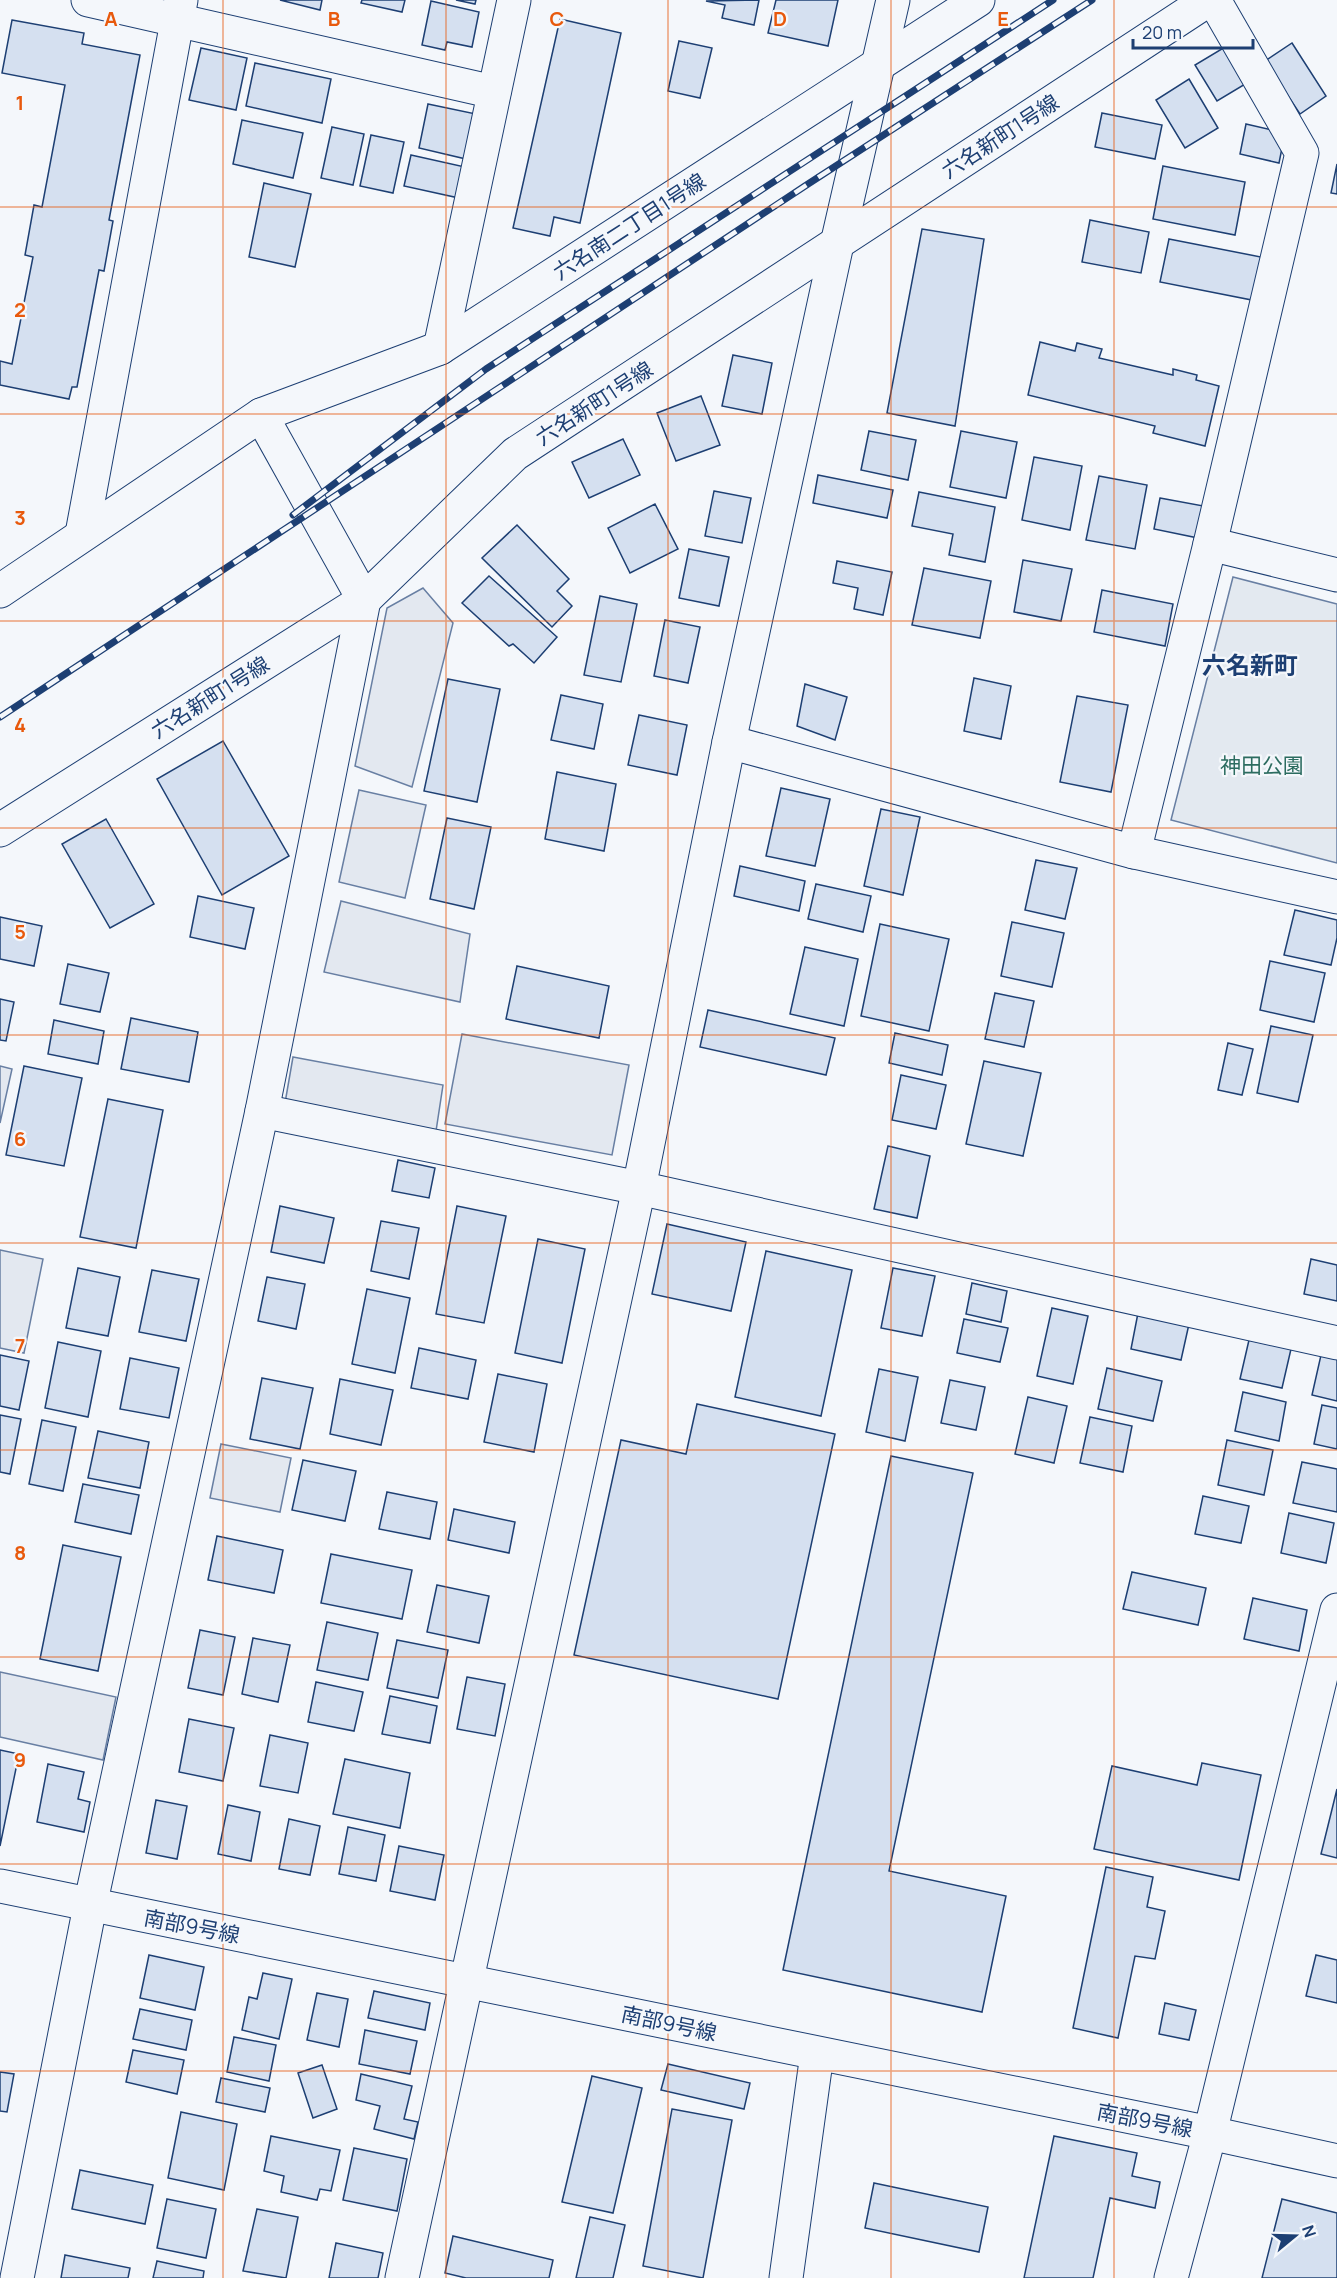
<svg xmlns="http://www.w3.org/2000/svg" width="1337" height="2278" font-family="Manrope,'Noto Sans JP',sans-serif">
	<rect width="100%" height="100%" fill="#f4f7fb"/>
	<path fill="#e3e9f0" stroke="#687fa3" stroke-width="1.5" d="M1233 577 1337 604V863L1171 820Z"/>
	<g fill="#e3e8f0" stroke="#687fa3" stroke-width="1.5">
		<path d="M423 588 453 623 412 787 355 766 387 608Z"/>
		<path d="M359 790 426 805 405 898 339 882Z"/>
		<path d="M341 901 470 934 460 1002 324 972Z"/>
		<path d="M462 1034 629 1065 612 1155 445 1124Z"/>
		<path d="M293 1057 443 1085 436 1131 285 1103Z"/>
		<path d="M0 1066 12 1069 0 1123Z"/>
		<path d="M0 1250 43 1259 24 1353 0 1348Z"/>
		<path d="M221 1444 291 1458 280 1512 210 1498Z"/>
		<path d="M0 1672 116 1697 103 1760 0 1737Z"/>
	</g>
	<g fill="#d5e0f0" stroke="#1d3f73" stroke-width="1.5">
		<path d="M280 0H322L320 10Z"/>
		<path d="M362 0H405L402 12 361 3Z"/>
		<path d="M456 0H476L475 4Z"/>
		<path d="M759 0 754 25 722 18 725 5 706 1Z"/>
		<path d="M776 0H838L828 46 768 33Z"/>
		<path d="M431 1 479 12 472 47 447 42 445 50 422 45Z"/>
		<path d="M560 19 621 33 580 223 554 217 550 236 513 228Z"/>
		<path d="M12 20 84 33 82 44 140 55 109 220 113 221 104 271 99 270 77 387H72L69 399 0 385V361L12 364 33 257 25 255 34 205 42 207 65 85 2 73Z"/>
		<path d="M679 41 712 48 700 98 668 91Z"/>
		<path d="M1292 43 1326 96 1300 114 1265 61Z"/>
		<path d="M1225 47 1247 83 1217 101 1195 65Z"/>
		<path d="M201 48 247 58 236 110 189 100Z"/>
		<path d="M255 63 331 79 322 123 246 106Z"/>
		<path d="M1189 79 1218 128 1185 148 1156 100Z"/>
		<path d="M428 104 476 114 466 159 419 148Z"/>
		<path d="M1102 113 1162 125 1155 159 1095 147Z"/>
		<path d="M242 120 303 133 293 178 233 164Z"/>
		<path d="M1246 124 1285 133 1279 163 1240 154Z"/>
		<path d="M332 127 364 134 353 185 321 178Z"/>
		<path d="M371 135 404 142 393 193 360 186Z"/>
		<path d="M411 155 465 167 459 198 404 186Z"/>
		<path d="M1337 164V194L1331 193Z"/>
		<path d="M1163 166 1245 182 1235 235 1153 219Z"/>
		<path d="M264 183 311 194 295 267 249 257Z"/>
		<path d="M1090 220 1149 232 1141 273 1082 262Z"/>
		<path d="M922 229 984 239 955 426 887 413Z"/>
		<path d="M1169 239 1266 258 1257 301 1160 282Z"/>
		<path d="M1040 342 1075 351 1077 343 1102 349 1099 358 1173 375V369L1197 375 1196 380 1219 386 1205 446 1153 433 1155 426 1028 395Z"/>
		<path d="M733 355 772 363 762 414 722 406Z"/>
		<path d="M701 396 720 445 676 461 657 413Z"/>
		<path d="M869 431 916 440 908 480 861 470Z"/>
		<path d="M961 431 1017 442 1006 498 950 487Z"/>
		<path d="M623 439 640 475 589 498 572 462Z"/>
		<path d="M1034 457 1082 466 1070 530 1022 520Z"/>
		<path d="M818 475 893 490 887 518 813 503Z"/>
		<path d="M1099 476 1147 485 1135 549 1086 540Z"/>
		<path d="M714 491 751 498 742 543 705 536Z"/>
		<path d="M919 492 995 507 985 562 949 555 953 534 912 526Z"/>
		<path d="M1160 498 1209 507 1203 539 1154 529Z"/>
		<path d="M655 504 678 549 630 573 608 528Z"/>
		<path d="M517 525 569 579 557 591 572 606 552 627 482 558Z"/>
		<path d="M689 549 729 557 719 606 679 598Z"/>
		<path d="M1023 560 1072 569 1061 621 1014 612Z"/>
		<path d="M837 561 892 572 883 615 854 609 858 588 833 583Z"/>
		<path d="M924 568 991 581 980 638 912 625Z"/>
		<path d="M489 576 557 637 534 663 513 644 509 646 462 603Z"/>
		<path d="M1102 590 1173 604 1165 646 1094 632Z"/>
		<path d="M600 596 637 604 621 682 584 675Z"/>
		<path d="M665 620 700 627 688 683 654 676Z"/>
		<path d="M974 678 1011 686 1001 739 964 731Z"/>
		<path d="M448 679 500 689 477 802 424 791Z"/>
		<path d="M805 684 847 697 835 740 797 726Z"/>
		<path d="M561 695 603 704 594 749 551 740Z"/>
		<path d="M1077 696 1128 705 1111 792 1060 782Z"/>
		<path d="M639 715 687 725 677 775 628 765Z"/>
		<path d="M223 741 289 856 222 895 157 779Z"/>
		<path d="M557 772 616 784 604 851 545 839Z"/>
		<path d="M781 788 830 799 815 866 766 856Z"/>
		<path d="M881 809 920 817 903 895 864 886Z"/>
		<path d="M447 818 491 827 474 909 430 899Z"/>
		<path d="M106 819 154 904 110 928 62 844Z"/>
		<path d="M1036 860 1077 868 1065 919 1025 910Z"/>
		<path d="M740 866 805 881 799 911 734 896Z"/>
		<path d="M816 884 871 896 863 932 808 919Z"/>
		<path d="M198 896 254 908 245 949 190 937Z"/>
		<path d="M1295 910 1337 920V938L1331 965 1284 955Z"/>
		<path d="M0 917 42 926 34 966 0 959Z"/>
		<path d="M1012 922 1064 933 1052 987 1001 976Z"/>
		<path d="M880 924 949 939 929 1031 861 1016Z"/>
		<path d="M805 947 858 959 844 1026 790 1014Z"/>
		<path d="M1270 961 1325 973 1314 1022 1260 1010Z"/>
		<path d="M68 964 109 973 100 1012 60 1004Z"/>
		<path d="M517 966 609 986 599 1038 506 1019Z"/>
		<path d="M995 993 1034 1001 1024 1047 985 1039Z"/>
		<path d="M0 999 14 1002 6 1041 0 1040Z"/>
		<path d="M708 1010 835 1038 826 1075 700 1047Z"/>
		<path d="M131 1018 198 1032 189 1082 121 1069Z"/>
		<path d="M54 1020 104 1031 98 1064 48 1054Z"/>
		<path d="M1271 1026 1313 1035 1298 1102 1257 1093Z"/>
		<path d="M895 1033 948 1045 942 1075 889 1063Z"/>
		<path d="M1228 1043 1253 1049 1242 1095 1218 1090Z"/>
		<path d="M984 1061 1041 1073 1023 1156 966 1144Z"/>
		<path d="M24 1066 82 1078 64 1166 6 1155Z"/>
		<path d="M901 1075 946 1085 936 1129 892 1120Z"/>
		<path d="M108 1099 163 1110 136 1248 80 1237Z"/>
		<path d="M888 1146 930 1156 917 1218 874 1209Z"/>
		<path d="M398 1160 435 1168 429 1198 392 1191Z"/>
		<path d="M280 1206 334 1218 324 1263 271 1252Z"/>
		<path d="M457 1206 506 1216 484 1323 436 1314Z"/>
		<path d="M381 1221 419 1228 409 1279 371 1271Z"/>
		<path d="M667 1224 746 1242 731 1311 652 1294Z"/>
		<path d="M538 1239 585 1249 562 1363 515 1353Z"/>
		<path d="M766 1251 852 1270 821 1416 735 1397Z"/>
		<path d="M1311 1259 1337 1265V1301L1304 1294Z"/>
		<path d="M78 1268 120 1277 108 1336 66 1328Z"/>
		<path d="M893 1268 935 1276 922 1336 881 1328Z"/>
		<path d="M152 1270 199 1279 186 1341 139 1332Z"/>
		<path d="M267 1277 305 1284 296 1329 258 1321Z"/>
		<path d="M972 1283 1007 1291 1001 1322 966 1314Z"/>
		<path d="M367 1289 410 1298 395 1373 352 1364Z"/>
		<path d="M1052 1308 1088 1316 1073 1384 1037 1376Z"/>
		<path d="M1138 1313 1189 1324 1181 1360 1131 1349Z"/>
		<path d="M964 1319 1008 1328 1000 1362 957 1353Z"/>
		<path d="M1249 1340 1291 1349 1282 1388 1240 1379Z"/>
		<path d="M58 1342 101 1351 88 1417 45 1408Z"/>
		<path d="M419 1348 476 1360 468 1399 411 1388Z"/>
		<path d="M0 1355 29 1361 19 1410 0 1406Z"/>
		<path d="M1321 1355 1337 1358V1401L1312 1395Z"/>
		<path d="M130 1358 179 1368 169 1418 120 1409Z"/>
		<path d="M1107 1368 1162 1381 1153 1421 1098 1409Z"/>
		<path d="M879 1369 918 1377 905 1441 866 1432Z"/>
		<path d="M498 1374 547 1384 534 1452 484 1442Z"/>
		<path d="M262 1378 313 1388 300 1449 250 1439Z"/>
		<path d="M340 1379 393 1390 381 1445 330 1434Z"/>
		<path d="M950 1380 985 1387 976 1430 941 1423Z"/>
		<path d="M1243 1392 1286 1402 1279 1441 1235 1431Z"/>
		<path d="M1028 1397 1067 1406 1054 1463 1015 1454Z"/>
		<path d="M697 1404 835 1434 778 1699 574 1655 621 1440 686 1454Z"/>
		<path d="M1322 1405 1337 1408V1449L1314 1444Z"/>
		<path d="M0 1415 21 1419 10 1474 0 1472Z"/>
		<path d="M1090 1417 1132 1426 1123 1472 1080 1463Z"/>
		<path d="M42 1420 76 1427 63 1491 29 1484Z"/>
		<path d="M98 1431 149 1442 140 1488 88 1478Z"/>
		<path d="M1227 1440 1273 1450 1264 1495 1218 1485Z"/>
		<path d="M891 1456 973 1473 889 1871 1006 1896 982 2012 783 1970Z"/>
		<path d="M303 1460 356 1471 345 1521 292 1510Z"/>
		<path d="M1302 1462 1337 1469V1512L1293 1503Z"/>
		<path d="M83 1484 139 1495 131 1534 75 1522Z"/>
		<path d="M387 1492 437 1502 430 1539 379 1529Z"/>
		<path d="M1203 1496 1249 1506 1241 1543 1195 1534Z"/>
		<path d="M454 1509 515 1522 509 1553 448 1540Z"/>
		<path d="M1289 1513 1334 1523 1326 1563 1281 1553Z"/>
		<path d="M217 1536 283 1550 274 1593 208 1580Z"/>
		<path d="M63 1545 121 1557 98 1671 40 1659Z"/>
		<path d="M331 1554 412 1570 402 1619 321 1603Z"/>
		<path d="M1132 1572 1206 1588 1198 1625 1123 1609Z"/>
		<path d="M437 1585 489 1596 479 1643 427 1632Z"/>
		<path d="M1253 1598 1307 1610 1299 1651 1244 1639Z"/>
		<path d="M327 1622 378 1633 368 1680 317 1670Z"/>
		<path d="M200 1630 235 1637 223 1695 188 1688Z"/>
		<path d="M253 1638 290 1645 278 1702 242 1694Z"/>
		<path d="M397 1640 448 1650 438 1698 387 1688Z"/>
		<path d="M467 1677 505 1684 495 1736 457 1729Z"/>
		<path d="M316 1682 363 1692 354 1731 308 1722Z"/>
		<path d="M390 1696 437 1706 430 1743 382 1734Z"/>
		<path d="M189 1719 234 1728 223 1781 179 1772Z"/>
		<path d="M270 1735 308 1743 298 1793 260 1786Z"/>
		<path d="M0 1750 19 1754 0 1846Z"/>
		<path d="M345 1759 410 1773 400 1828 333 1814Z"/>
		<path d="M1202 1763 1261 1775 1239 1880 1094 1849 1112 1766 1197 1785Z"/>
		<path d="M48 1764 84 1772 78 1799 90 1802 84 1832 37 1822Z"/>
		<path d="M1337 1789V1858L1321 1854Z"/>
		<path d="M156 1800 187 1806 177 1859 146 1853Z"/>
		<path d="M228 1805 260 1812 251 1861 218 1854Z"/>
		<path d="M289 1819 320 1826 310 1875 279 1869Z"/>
		<path d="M348 1827 385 1835 376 1881 339 1874Z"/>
		<path d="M399 1846 444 1855 435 1900 390 1891Z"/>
		<path d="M1106 1867 1153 1877 1147 1907 1165 1911 1155 1959 1135 1956 1118 2038 1073 2028Z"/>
		<path d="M149 1955 204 1967 195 2010 140 1998Z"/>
		<path d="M1316 1955 1337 1960V2003L1306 1996Z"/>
		<path d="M263 1973 292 1979 279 2039 242 2030 249 1997 257 1999Z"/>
		<path d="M374 1991 430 2003 425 2030 368 2018Z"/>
		<path d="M317 1993 348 1999 339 2047 307 2040Z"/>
		<path d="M1165 2003 1196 2010 1189 2040 1159 2034Z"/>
		<path d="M140 2009 192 2020 186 2050 133 2039Z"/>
		<path d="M365 2030 417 2041 410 2074 359 2064Z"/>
		<path d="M234 2037 276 2045 269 2081 227 2072Z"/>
		<path d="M133 2050 184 2060 177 2094 126 2082Z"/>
		<path d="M668 2064 750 2083 744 2109 661 2090Z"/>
		<path d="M322 2065 337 2109 313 2118 298 2073Z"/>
		<path d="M0 2072 14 2074 7 2112 0 2111Z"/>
		<path d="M361 2074 412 2086 404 2119 418 2122 414 2139 374 2129 380 2106 356 2100Z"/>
		<path d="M592 2076 642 2088 613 2213 562 2202Z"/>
		<path d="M221 2078 270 2088 265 2112 216 2102Z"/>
		<path d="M672 2109 732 2120 703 2278 643 2266Z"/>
		<path d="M181 2112 237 2124 224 2190 168 2178Z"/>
		<path d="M271 2136 340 2150 331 2191 320 2189 317 2200 281 2192 284 2176 264 2171Z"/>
		<path d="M1054 2136 1137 2153 1132 2176 1160 2182 1155 2208 1110 2198 1093 2278H1024Z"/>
		<path d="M354 2148 407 2159 397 2211 343 2200Z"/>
		<path d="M80 2170 153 2185 145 2224 72 2209Z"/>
		<path d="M874 2183 988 2207 979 2252 865 2228Z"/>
		<path d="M167 2199 216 2209 206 2258 157 2248Z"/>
		<path d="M1282 2199 1337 2213V2278H1262Z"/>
		<path d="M257 2209 298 2217 286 2278 243 2271Z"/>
		<path d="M590 2217 625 2225 613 2278H576Z"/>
		<path d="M453 2236 553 2260 549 2278H466L445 2273Z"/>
		<path d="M336 2243 383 2253 378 2278H329Z"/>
		<path d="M65 2255 130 2268 128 2278H61Z"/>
		<path d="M157 2261 204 2271 203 2278H153Z"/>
	</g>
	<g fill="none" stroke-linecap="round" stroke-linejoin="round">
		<g stroke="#1d3f73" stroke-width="35">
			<g id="minor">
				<path d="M88 0 494 92"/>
				<path d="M440 348 514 0"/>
				<path d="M261 415 440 348 978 0"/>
				<path d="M82 534 181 0"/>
				<path d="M1210 544 1337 575"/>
				<path d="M0 591 261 415 364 600 262 1111 90 1906 17 2278"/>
				<path d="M729 742 1134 852 1337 897"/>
				<path d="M0 830 364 600 515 454 1208 0"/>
				<path d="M1134 852 1210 544 1302 153 1214 0"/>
				<path d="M262 1111 639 1188 1337 1343"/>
				<path d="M0 1886 1210 2133 1337 2161"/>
				<path d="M402 2278 639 1188 729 742 837 244 893 0"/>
				<path d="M786 2278 817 2054"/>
				<path d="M1171 2278 1210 2133 1337 1610"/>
			</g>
		</g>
		<use href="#minor" stroke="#f4f7fb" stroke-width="33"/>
		<g stroke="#1d3f73" stroke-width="7">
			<g id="rail">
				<path d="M293 515 486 369 1053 0"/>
				<path d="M0 717 808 184 1092 0"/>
			</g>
		</g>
		<use href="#rail" stroke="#f4f7fb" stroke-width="4.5" stroke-dasharray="14" stroke-linecap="butt"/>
	</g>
	<path fill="none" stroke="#e8590c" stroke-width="1.5" stroke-opacity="0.55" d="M223 0V2278M446 0V2278M668 0V2278M891 0V2278M1114 0V2278M0 207H1337M0 414H1337M0 621H1337M0 828H1337M0 1035H1337M0 1243H1337M0 1450H1337M0 1657H1337M0 1864H1337M0 2071H1337"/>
	<g text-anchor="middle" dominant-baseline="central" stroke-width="4.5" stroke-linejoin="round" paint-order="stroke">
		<g font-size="21" fill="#1d3f73" stroke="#f4f7fb">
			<text transform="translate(1000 136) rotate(-33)">六名新町1号線</text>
			<text transform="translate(629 226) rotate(-33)">六名南二丁目1号線</text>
			<text transform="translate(594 403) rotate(-33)">六名新町1号線</text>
			<text transform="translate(210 697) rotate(-32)">六名新町1号線</text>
			<text transform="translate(192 1926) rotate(11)">南部9号線</text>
			<text transform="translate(669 2023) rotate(12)">南部9号線</text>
			<text transform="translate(1145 2120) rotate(11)">南部9号線</text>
		</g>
		<g font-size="21" fill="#2c6c60" stroke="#f4f7fb">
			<text x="1262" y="765">神田公園</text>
		</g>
		<g font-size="24" font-weight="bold" fill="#1d3f73" stroke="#f4f7fb">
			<text x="1250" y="664">六名新町</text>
		</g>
	</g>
	<g font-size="20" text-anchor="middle" font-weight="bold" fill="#e8590c" stroke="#f4f7fb" stroke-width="4.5" stroke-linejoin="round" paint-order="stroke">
		<text x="111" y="26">A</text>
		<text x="334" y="26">B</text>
		<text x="557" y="26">C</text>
		<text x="780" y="26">D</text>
		<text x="1003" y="26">E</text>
		<text x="20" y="110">1</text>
		<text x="20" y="317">2</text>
		<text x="20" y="525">3</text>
		<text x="20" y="732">4</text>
		<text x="20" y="939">5</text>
		<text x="20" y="1146">6</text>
		<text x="20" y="1353">7</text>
		<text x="20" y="1560">8</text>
		<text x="20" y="1767">9</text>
	</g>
	<g transform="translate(1295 2236) rotate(71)" stroke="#f4f7fb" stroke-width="4.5" paint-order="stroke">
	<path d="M0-4.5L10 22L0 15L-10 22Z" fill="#1d3f73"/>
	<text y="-9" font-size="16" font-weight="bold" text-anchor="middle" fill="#1d3f73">N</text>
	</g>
	<path d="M1133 39v9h120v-9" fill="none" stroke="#1d3f73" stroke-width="3"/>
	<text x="1142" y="39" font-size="18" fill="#1d3f73" stroke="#f4f7fb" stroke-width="4.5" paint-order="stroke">20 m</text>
</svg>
